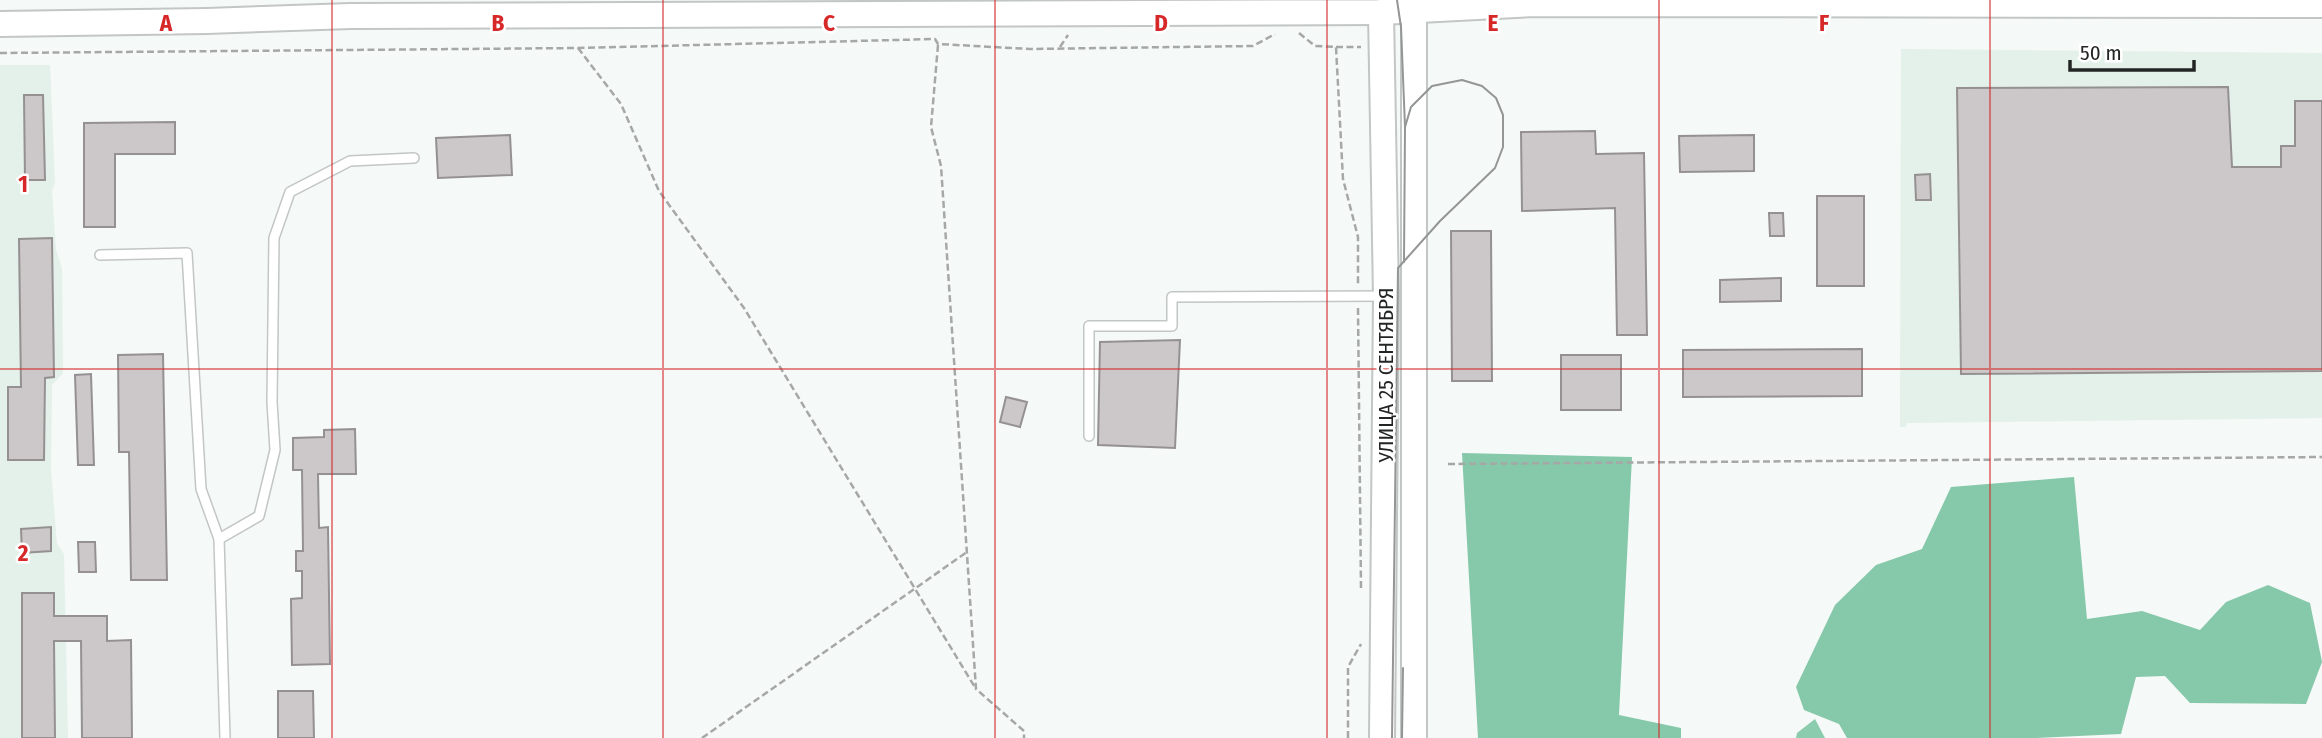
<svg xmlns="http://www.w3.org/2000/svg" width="2322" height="738" font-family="'Fira Sans Condensed',sans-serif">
	<rect width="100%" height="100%" fill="#f5f9f7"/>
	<g fill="#e4f0ea">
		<path d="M1901 49 2322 53V418L1907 423 1906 427H1900Z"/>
		<path d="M0 65H50L55 183 52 191 56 249 62 269 63 373 52 385 51 470 57 544 64 554 68 738H0Z"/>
	</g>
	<g fill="#86c8aa">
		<path d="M1462 453 1632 457 1619 715 1681 728V738H1478Z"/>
		<path d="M2074 477 2087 619 2142 611 2200 630 2226 602 2268 585 2310 603 2322 662 2306 704 2190 703 2165 676 2136 677 2121 734 2036 738H1847L1839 724 1804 710 1796 687 1835 605 1876 565 1922 549 1951 487Z"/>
	</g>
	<path fill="#8accad" d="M1815 719 1825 738H1796L1797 733Z"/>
	<g fill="#ccc8c9" stroke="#959192" stroke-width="2">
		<path d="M2228 87 2232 167H2281V146H2295V101H2322V371L1961 374 1957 88Z"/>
		<path d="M24 95H43L45 180H25Z"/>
		<path d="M175 122V154H115V227H84V123Z"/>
		<path d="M1595 131 1596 154 1644 153 1647 335H1617L1615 208 1522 211 1521 132Z"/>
		<path d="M510 135 512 175 438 178 436 138Z"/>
		<path d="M1754 135V171L1680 172 1679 136Z"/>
		<path d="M1930 174 1931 200H1916L1915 175Z"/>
		<rect x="1817" y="196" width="47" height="90"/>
		<path d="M1769 213H1783L1784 236H1770Z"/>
		<path d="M1451 231H1491L1492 381H1452Z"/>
		<path d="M52 238 54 377 45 378 44 460H8V387H21L19 239Z"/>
		<path d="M1781 278V301L1720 302V280Z"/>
		<path d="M1180 340 1175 448 1098 445 1100 342Z"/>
		<path d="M1862 349V396L1683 397V350Z"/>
		<path d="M163 354 167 580H131L129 452H119L118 355Z"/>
		<rect x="1561" y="355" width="60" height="55"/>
		<path d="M91 374 94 465H78L75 375Z"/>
		<path d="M1006 397 1027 402 1020 427 1000 422Z"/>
		<path d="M355 429 356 474H318L319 528 328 527 330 664 292 665 291 599 302 598V571H296V551H303L302 470H293V438L324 437V430Z"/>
		<path d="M51 527V551L22 553 21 529Z"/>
		<path d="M78 542H95L96 572H79Z"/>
		<path d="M22 593H54V616H107V641L131 640 132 738H82L81 641H54L55 738H22Z"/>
		<path d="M278 691H313L314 738H278Z"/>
	</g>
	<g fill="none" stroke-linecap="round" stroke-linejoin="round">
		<g stroke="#c2c6c4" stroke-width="12">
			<g id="lane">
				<path d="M100 255 187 253 201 489 219 539 225 738"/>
				<path d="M1089 436V326H1172V297L1385 296"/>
				<path d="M219 539 259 516 275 450 272 402 274 238 290 192 350 161 414 158"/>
			</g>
		</g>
		<g stroke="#c2c6c4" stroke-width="28">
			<g id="secondary">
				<path d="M1412 0 1414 10V738"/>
				<path d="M1381 12 1386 296 1382 738"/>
				<path d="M0 24 207 21 351 16 1381 12 1535 4 2322 5"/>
			</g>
		</g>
		<g stroke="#a5a8a6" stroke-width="2.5" stroke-dasharray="7 3.5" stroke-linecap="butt">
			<path d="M1299 33 1315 46 1336 47 1343 179 1358 237V284"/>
			<path d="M938 45 931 127 941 166 976 689 1024 731V738"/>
			<path d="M1060 47 1068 35"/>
			<path d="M1336 47H1361"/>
			<path d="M578 48 621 104 659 191 744 308 976 689"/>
			<path d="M0 53 578 48 935 39 938 44 1030 49 1253 46 1275 34"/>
			<path d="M1358 308 1361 589"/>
			<path d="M1448 464 2322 457"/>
			<path d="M702 738 967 552"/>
			<path d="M1348 738V667L1361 644"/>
		</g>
		<use href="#lane" stroke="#fff" stroke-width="9"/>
		<use href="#secondary" stroke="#fff" stroke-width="24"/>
		<g stroke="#939694" stroke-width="2">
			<path d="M1397 0 1401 27 1405 127 1404 262"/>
			<path d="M1392 738 1398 268 1440 221 1495 168 1503 147V115L1496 98 1482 86 1462 80 1432 86 1411 107 1405 127"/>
			<path d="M1402 738 1403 668"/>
		</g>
	</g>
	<path fill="none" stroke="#d62828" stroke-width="2" stroke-opacity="0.55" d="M332 0V738M663 0V738M995 0V738M1327 0V738M1659 0V738M1990 0V738M0 369H2322"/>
	<g text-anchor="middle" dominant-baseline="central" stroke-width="5" stroke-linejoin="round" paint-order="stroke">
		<g font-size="21" fill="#232524" stroke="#fff">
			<text transform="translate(1386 375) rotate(-90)">УЛИЦА 25 СЕНТЯБРЯ</text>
		</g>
	</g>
	<g font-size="23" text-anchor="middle" font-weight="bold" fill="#d62828" stroke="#fff" stroke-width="5" stroke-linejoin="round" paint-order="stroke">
		<text x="166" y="31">A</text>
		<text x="498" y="31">B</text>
		<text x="829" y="31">C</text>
		<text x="1161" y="31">D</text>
		<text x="1493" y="31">E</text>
		<text x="1824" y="31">F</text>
		<text x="23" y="192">1</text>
		<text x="23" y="561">2</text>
	</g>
	<path d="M2070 60v10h124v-10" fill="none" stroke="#232524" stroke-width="3.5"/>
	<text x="2080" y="60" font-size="21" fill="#232524" stroke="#ffffff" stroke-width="5" paint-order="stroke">50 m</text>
</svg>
